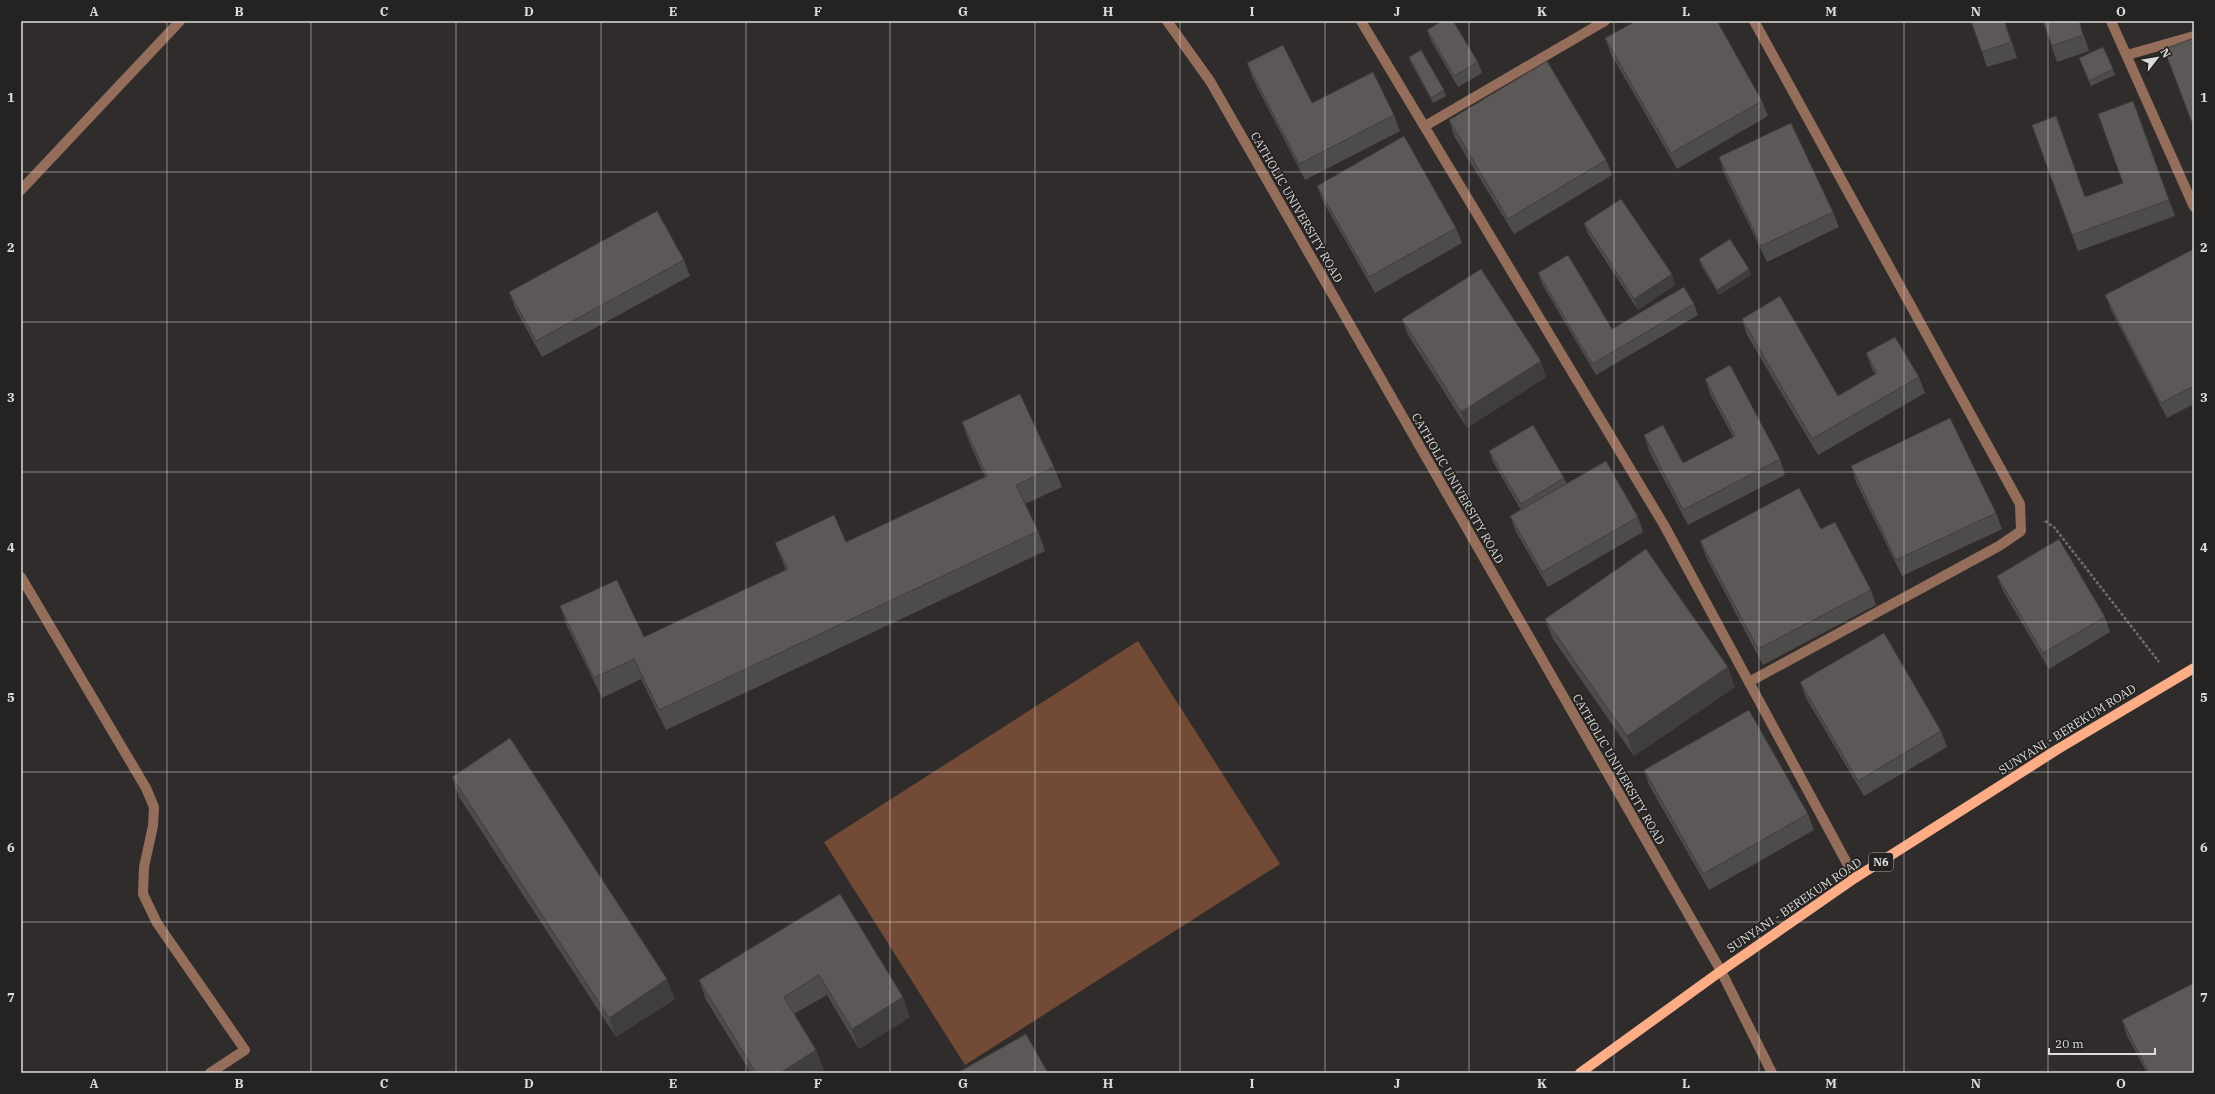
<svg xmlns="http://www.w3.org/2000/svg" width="2215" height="1094" font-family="'IBM Plex Serif',serif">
	<rect width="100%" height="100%" fill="#2f2c2b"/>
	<path fill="#734a35" d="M1138 641 1280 864 965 1065 824 842Z"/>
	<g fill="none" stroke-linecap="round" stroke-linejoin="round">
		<path stroke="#716f6e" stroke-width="2.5" stroke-dasharray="3 2" stroke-linecap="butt" d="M2045 521 2054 527 2159 662"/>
		<g stroke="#946e5b" stroke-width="10">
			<path d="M1167 21 1210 81 1721 971 1772 1073"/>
			<path d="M1361 21 1664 525 1855 878"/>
			<path d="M2111 21 2194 207"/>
			<path d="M2127 55 2194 36"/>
			<path d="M1425 126 1605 21"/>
			<path d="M21 190 180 21"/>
			<path d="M21 577 146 788 154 807 153 826 144 867 143 894 157 923 245 1050 210 1073"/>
			<path d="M1749 682 1999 546 2021 531 2020 504 1754 21"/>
		</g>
		<path stroke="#fcad86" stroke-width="10" d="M1580 1073 1721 971 1855 878 2058 749 2194 668"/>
	</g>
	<g fill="#4e4c4b">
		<path d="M1971 21H2005L2017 58 1987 67Z"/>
		<path d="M2043 21H2079L2089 51 2057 62Z"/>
		<path d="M1427 30 1478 62 1482 73 1458 87 1431 41Z"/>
		<path d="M1605 38 1762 101 1768 116 1677 169 1611 54Z"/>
		<path d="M1409 57 1444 90 1446 96 1433 103 1411 63Z"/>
		<path d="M2079 58 2113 69 2115 75 2091 86Z"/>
		<path d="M1247 63 1312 103 1394 115 1400 131 1305 180 1253 79Z"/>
		<path d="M2133 101 2175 216 2078 251 2032 125 2085 197 2123 183Z"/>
		<path d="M1449 120 1606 160 1612 175 1514 234 1454 136Z"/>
		<path d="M1719 157 1833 212 1839 227 1767 262 1724 173Z"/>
		<path d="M1317 186 1456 228 1462 243 1375 293 1323 201Z"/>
		<path d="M1584 223 1675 285 1638 310 1588 234Z"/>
		<path d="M2194 254V404L2167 418 2111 310 2105 295Z"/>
		<path d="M1699 259 1751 275 1719 295 1701 265Z"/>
		<path d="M684 260 690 276 542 357 515 308 509 292Z"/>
		<path d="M1538 273 1612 329 1694 304 1698 315 1596 375 1542 284Z"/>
		<path d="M1402 319 1546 377 1467 428 1408 335Z"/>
		<path d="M1742 319 1838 396 1875 374 1872 369 1866 353 1919 377 1925 393 1818 455 1747 335Z"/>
		<path d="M1705 379 1780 459 1785 475 1688 525 1649 451 1644 435 1683 463 1733 437 1710 394Z"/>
		<path d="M962 422 1054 467 1062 487 1025 504 1038 531 1045 551 666 730 641 679 602 698 567 626 560 606 644 637 786 570 783 563 775 543 846 542 985 477 969 442Z"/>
		<path d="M1489 451 1564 478 1567 484 1638 517 1643 532 1548 587 1516 532 1510 516 1521 510 1493 462Z"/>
		<path d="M1851 466 1996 513 2002 529 1902 576 1856 482Z"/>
		<path d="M1821 529 1871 590 1876 605 1763 665 1706 557 1700 541Z"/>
		<path d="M1997 576 2105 617 2110 632 2049 669 2003 591Z"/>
		<path d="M1545 619 1735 687 1634 756 1553 639Z"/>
		<path d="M1800 682 1941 731 1947 747 1864 796 1806 698Z"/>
		<path d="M1644 770 1808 814 1814 830 1709 890 1649 785Z"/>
		<path d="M452 777 675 999 616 1037 459 797Z"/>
		<path d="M840 894 910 1017 859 1049 827 995 794 1014 816 1050 824 1070 819 1073H751L706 1000 699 980Z"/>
		<path d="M2122 1020 2194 1073H2147L2127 1036Z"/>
	</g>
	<g fill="#403e3d">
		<path d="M1749 269 1751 275 1719 295 1717 290Z"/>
		<path d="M1672 274 1675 285 1638 310 1634 299Z"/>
		<path d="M1541 361 1546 377 1467 428 1461 412Z"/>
		<path d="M1728 667 1735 687 1634 756 1627 736Z"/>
		<path d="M667 979 675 999 616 1037 609 1018Z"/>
		<path d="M903 997 910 1017 859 1049 852 1029Z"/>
		<path d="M816 1050 824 1070 819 1073H780Z"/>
	</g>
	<g fill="#5b5857" stroke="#403e3d">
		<path d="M1442 21H1453L1478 62 1454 76 1427 30Z"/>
		<path d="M1636 21H1717L1762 101 1671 153 1605 38Z"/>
		<path d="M1971 21H2004L2011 42 1982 52Z"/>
		<path d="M2043 21H2079L2083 35 2052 46Z"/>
		<path d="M2194 38V128L2164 49Z"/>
		<path d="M1283 45 1312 103 1373 72 1394 115 1299 164 1247 63Z"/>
		<path d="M2103 47 2113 69 2089 81 2079 58Z"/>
		<path d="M1421 50 1444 90 1431 98 1409 57Z"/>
		<path d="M1547 61 1606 160 1508 219 1449 120Z"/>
		<path d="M2133 101 2169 200 2072 235 2032 125 2056 116 2085 197 2123 183 2098 114Z"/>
		<path d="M1791 123 1833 212 1761 246 1719 157Z"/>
		<path d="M1404 136 1456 228 1369 277 1317 186Z"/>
		<path d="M1621 199 1672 274 1634 299 1584 223Z"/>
		<path d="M657 211 684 260 536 341 509 292Z"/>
		<path d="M1730 239 1749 269 1717 290 1699 259Z"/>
		<path d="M2192 250 2194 254V386L2161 403 2105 295Z"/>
		<path d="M1568 255 1612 329 1684 287 1694 304 1592 364 1538 273Z"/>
		<path d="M1481 269 1541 361 1461 412 1402 319Z"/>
		<path d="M1780 296 1838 396 1877 373 1866 353 1895 337 1919 377 1812 439 1742 319Z"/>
		<path d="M1730 365 1780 459 1683 510 1644 435 1663 425 1683 463 1735 436 1705 379Z"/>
		<path d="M1020 394 1054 467 1016 485 1038 531 659 710 634 659 594 678 560 606 617 580 644 637 788 569 775 543 834 515 846 542 987 476 962 422Z"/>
		<path d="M1950 418 1996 513 1896 560 1851 466Z"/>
		<path d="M1533 425 1564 478 1521 504 1489 451Z"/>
		<path d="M1606 461 1638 517 1542 572 1510 516Z"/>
		<path d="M1799 488 1821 529 1835 522 1871 590 1758 649 1700 541Z"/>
		<path d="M2059 539 2105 617 2043 653 1997 576Z"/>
		<path d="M1646 549 1728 667 1627 736 1545 619Z"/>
		<path d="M1884 633 1941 731 1858 781 1800 682Z"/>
		<path d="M1749 710 1808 814 1703 874 1644 770Z"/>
		<path d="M510 738 667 979 609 1018 452 777Z"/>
		<path d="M840 894 903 997 852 1029 819 975 784 997 816 1050 780 1073H756L699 980Z"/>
		<path d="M2194 983V1073H2149L2122 1020Z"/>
		<path d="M1026 1034 1048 1073H957Z"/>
	</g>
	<path fill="none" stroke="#dedcdb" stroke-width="1" stroke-opacity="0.55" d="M167 21V1073M311 21V1073M456 21V1073M601 21V1073M746 21V1073M890 21V1073M1035 21V1073M1180 21V1073M1325 21V1073M1469 21V1073M1614 21V1073M1759 21V1073M1904 21V1073M2048 21V1073M21 172H2194M21 322H2194M21 472H2194M21 622H2194M21 772H2194M21 922H2194"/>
	<g text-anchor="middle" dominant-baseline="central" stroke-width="3.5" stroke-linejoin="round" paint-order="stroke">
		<rect fill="#252322" stroke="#a6a4a4" stroke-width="1" x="1869" y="853" width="24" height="18" rx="3"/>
		<g font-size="11" font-weight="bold" fill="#dedcdb">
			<text x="1881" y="862">N6</text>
		</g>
		<g font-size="12" fill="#dedcdb" stroke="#252322">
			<text transform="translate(1297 207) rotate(60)">CATHOLIC UNIVERSITY ROAD</text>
			<text transform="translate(1458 488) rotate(60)">CATHOLIC UNIVERSITY ROAD</text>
			<text transform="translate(2067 729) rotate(-32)">SUNYANI - BEREKUM ROAD</text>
			<text transform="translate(1619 769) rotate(60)">CATHOLIC UNIVERSITY ROAD</text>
			<text transform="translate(1794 905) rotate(-34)">SUNYANI - BEREKUM ROAD</text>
		</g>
	</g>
	<rect width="2215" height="1094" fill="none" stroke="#252322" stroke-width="44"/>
	<g transform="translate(2157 58) rotate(59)" stroke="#252322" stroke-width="3" paint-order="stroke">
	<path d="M0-3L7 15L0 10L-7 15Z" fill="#dedcdb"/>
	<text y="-6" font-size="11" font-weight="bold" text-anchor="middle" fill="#dedcdb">N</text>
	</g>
	<path d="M2049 1048v6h106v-6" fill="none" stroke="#dedcdb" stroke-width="2"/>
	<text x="2055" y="1048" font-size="12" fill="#dedcdb" stroke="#252322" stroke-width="3" paint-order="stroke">20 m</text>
	<rect x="22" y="22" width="2171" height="1050" fill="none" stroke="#dedcdb" stroke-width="1.5"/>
	<g font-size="13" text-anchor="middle" font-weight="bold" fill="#dedcdb">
		<text x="94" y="16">A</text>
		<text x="239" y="16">B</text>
		<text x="384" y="16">C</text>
		<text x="529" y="16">D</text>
		<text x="673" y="16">E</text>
		<text x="818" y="16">F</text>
		<text x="963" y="16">G</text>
		<text x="1108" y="16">H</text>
		<text x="1252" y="16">I</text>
		<text x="1397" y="16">J</text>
		<text x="1542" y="16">K</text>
		<text x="1686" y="16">L</text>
		<text x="1831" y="16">M</text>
		<text x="1976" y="16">N</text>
		<text x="2121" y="16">O</text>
		<text x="11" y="102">1</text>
		<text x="2204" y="102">1</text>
		<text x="11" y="252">2</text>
		<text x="2204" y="252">2</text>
		<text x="11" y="402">3</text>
		<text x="2204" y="402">3</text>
		<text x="11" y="552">4</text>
		<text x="2204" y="552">4</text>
		<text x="11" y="702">5</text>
		<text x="2204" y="702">5</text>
		<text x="11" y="852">6</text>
		<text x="2204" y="852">6</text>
		<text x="11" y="1002">7</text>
		<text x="2204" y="1002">7</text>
		<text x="94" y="1088">A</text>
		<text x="239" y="1088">B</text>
		<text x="384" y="1088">C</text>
		<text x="529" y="1088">D</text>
		<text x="673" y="1088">E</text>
		<text x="818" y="1088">F</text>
		<text x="963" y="1088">G</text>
		<text x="1108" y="1088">H</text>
		<text x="1252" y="1088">I</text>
		<text x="1397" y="1088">J</text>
		<text x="1542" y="1088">K</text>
		<text x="1686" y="1088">L</text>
		<text x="1831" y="1088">M</text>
		<text x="1976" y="1088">N</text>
		<text x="2121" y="1088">O</text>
	</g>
</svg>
